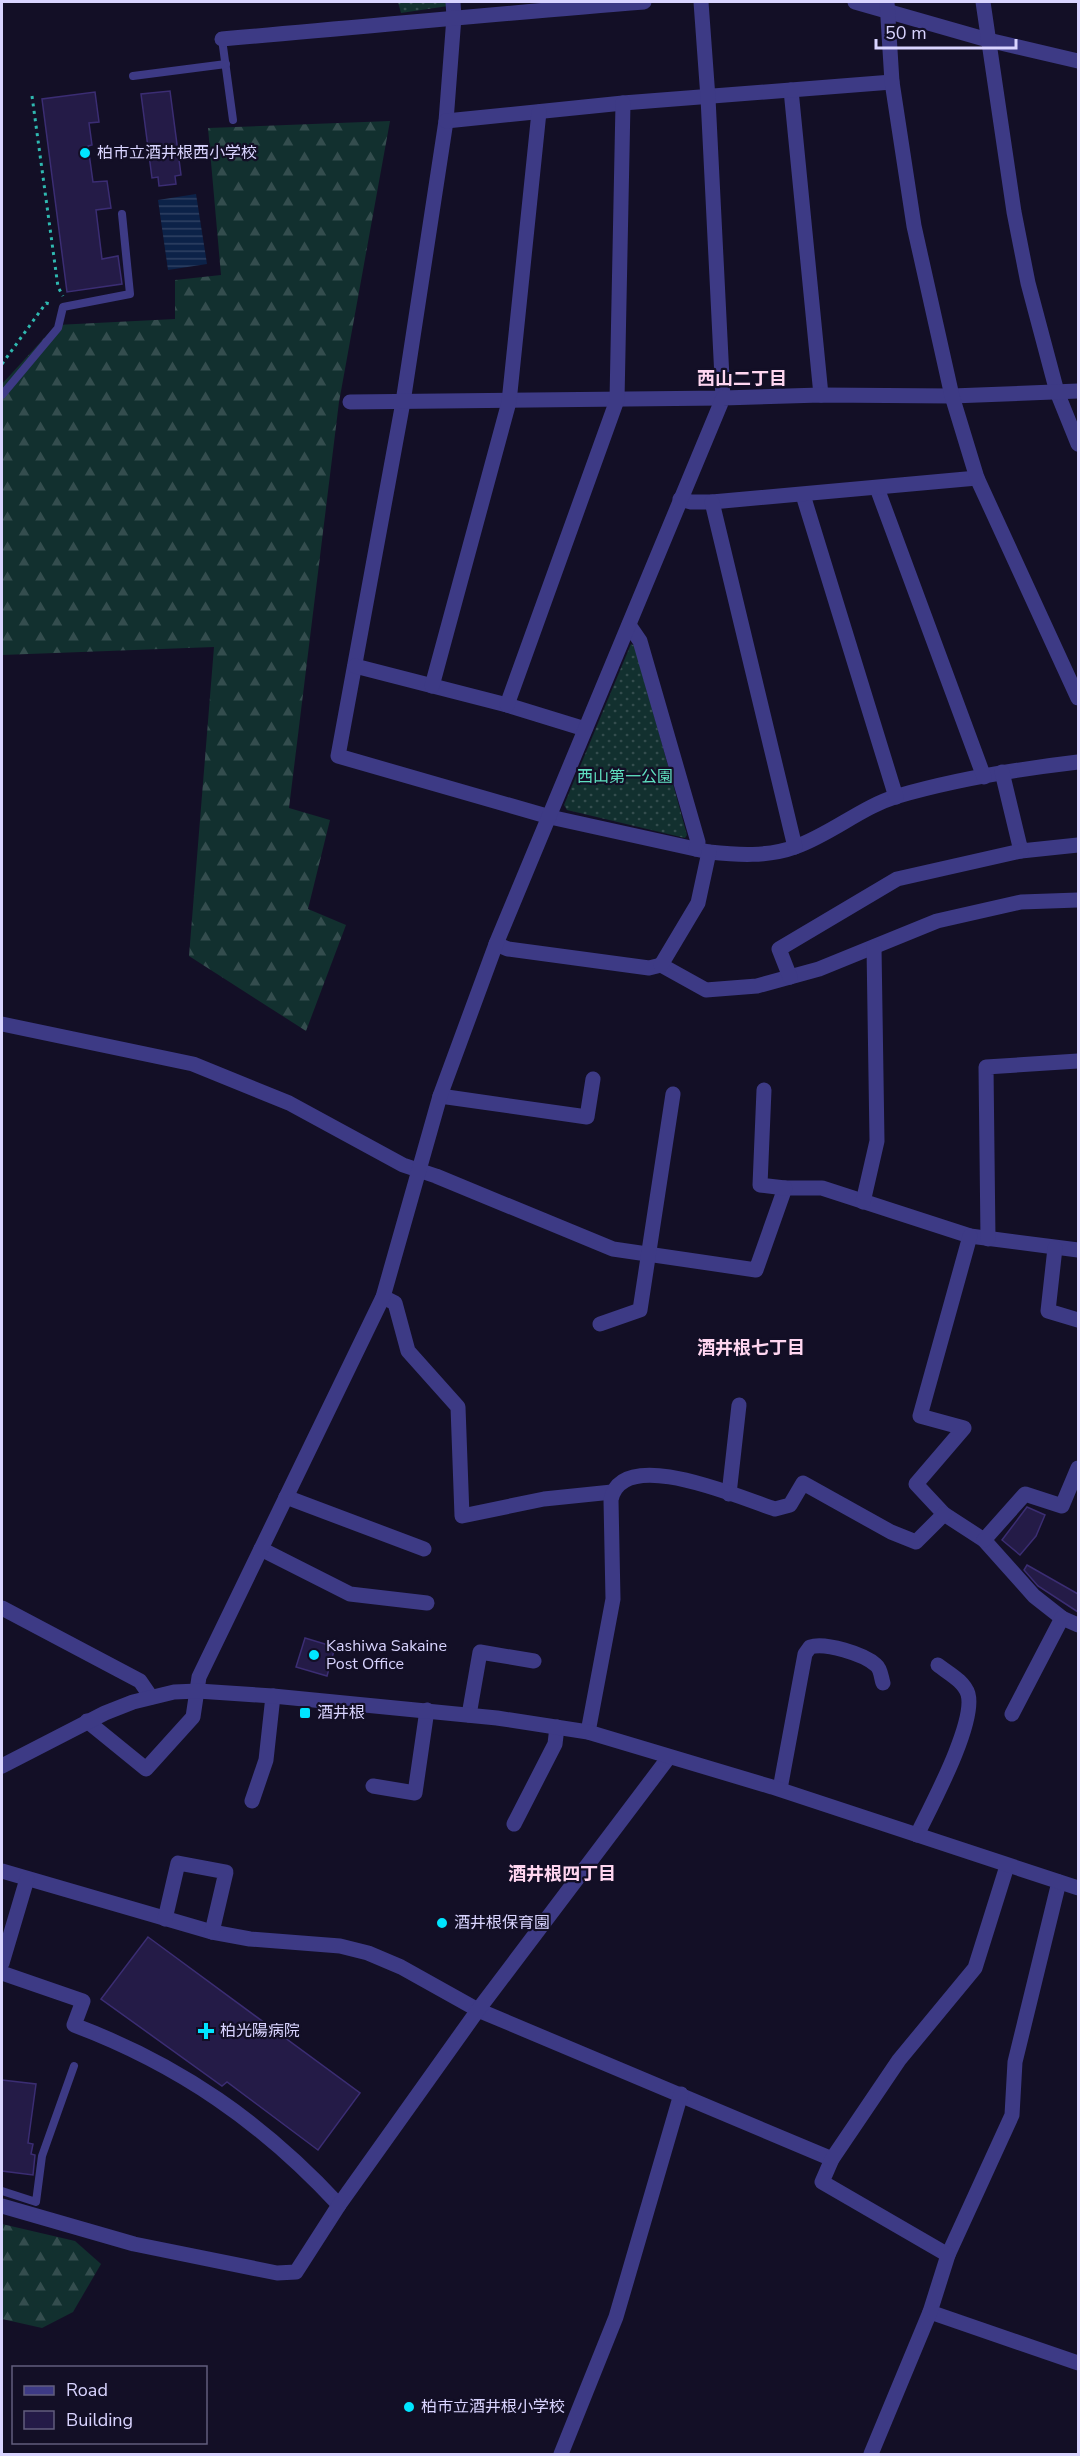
<svg xmlns="http://www.w3.org/2000/svg" width="1080" height="2456" font-family="'Nunito Sans','Noto Sans JP',sans-serif">
	<defs>
		<pattern id="grass-dots" width="8" height="8" patternUnits="userSpaceOnUse" patternTransform="scale(1.5)"><rect width="8" height="8" fill="#12302f"/><path d="M2 2h.1M6 6h.1" fill="none" stroke="#344d4e" stroke-width="1.8" stroke-linecap="round"/></pattern>
		<pattern id="forest-firs" width="22" height="20" patternUnits="userSpaceOnUse" patternTransform="scale(1.5)"><rect width="22" height="20" fill="#12302f"/><path d="M5 1l3.5 6h-7zM16 11l3.5 6h-7z" fill="#344d4e"/></pattern>
		<pattern id="water-rules" width="6" height="5" patternUnits="userSpaceOnUse" patternTransform="scale(1.5)"><rect width="6" height="5" fill="#0c2248"/><path d="M0 2.5h6" fill="none" stroke="#2f4163"/></pattern>
	</defs>
	<rect width="100%" height="100%" fill="#130f26"/>
	<g fill="url(#grass-dots)">
		<path d="M398 2H448V6L401 13Z"/>
		<path d="M631 644 635 646 687 835 685 838 567 810 564 805Z"/>
	</g>
	<g fill="url(#forest-firs)">
		<path d="M390 121 339 402 289 808 330 820 308 909 346 925 306 1031 189 956 214 647 2 655V384L56 325 175 319V280L221 275 208 128Z"/>
		<path d="M2 2224 75 2241 101 2264 73 2312 42 2328 2 2319Z"/>
	</g>
	<path fill="url(#water-rules)" d="M196 194 207 264 168 270 158 200Z"/>
	<g fill="#241b47" stroke="#3b2d73" stroke-width="1.5">
		<path d="M170 91 181 175 175 176 176 184 159 186 158 177 152 178 141 94Z"/>
		<path d="M95 92 99 122 89 123 92 145 88 146 93 182 107 181 111 208 96 210 102 259 118 256 122 284 67 292 42 99Z"/>
		<path d="M1027 1507 1045 1515 1036 1536 1020 1555 1002 1540Z"/>
		<path d="M1027 1565 1078 1594V1612L1038 1586 1024 1570Z"/>
		<path d="M305 1638 335 1647 327 1676 296 1667Z"/>
		<path d="M148 1937 360 2093 318 2150 227 2082 222 2086 101 1999Z"/>
		<path d="M2 2080 36 2084 28 2143 33 2144 31 2154 35 2155 33 2175 2 2171Z"/>
	</g>
	<g fill="none" stroke-linecap="round" stroke-linejoin="round">
		<g stroke="#2fb8b0" stroke-width="3" stroke-dasharray="3 4.5" stroke-linecap="butt">
			<path d="M32 96 58 287 63 296"/>
			<path d="M2 364 46 303 50 304"/>
		</g>
		<g stroke="#3d3a85" stroke-width="8">
			<path d="M222 39 233 120"/>
			<path d="M133 76 226 64"/>
			<path d="M2 395 58 328 63 307 130 294 122 214"/>
			<path d="M2 2191 36 2202 42 2156 74 2066"/>
		</g>
		<g stroke="#3d3a85" stroke-width="15">
			<path d="M453 2 454 17 446 121 403 402 338 756 550 817 709 852C737 855 768 857 795 847 830 835 863 806 898 796 957 779 1018 769 1078 762"/>
			<path d="M855 2 988 40 1078 61"/>
			<path d="M983 2 1014 212 1028 283 1057 392 1078 444"/>
			<path d="M222 39C363 27 503 13 644 2"/>
			<path d="M791 90 821 395"/>
			<path d="M446 121 623 103 892 82"/>
			<path d="M350 402 723 398 708 98 701 2"/>
			<path d="M877 488 984 777"/>
			<path d="M803 495 896 797"/>
			<path d="M680 499 691 502H712L977 478"/>
			<path d="M712 502 795 847"/>
			<path d="M629 625 640 641 698 842 696 849"/>
			<path d="M355 666 507 705 585 729"/>
			<path d="M432 686 509 402 539 112"/>
			<path d="M507 705 617 400 623 103"/>
			<path d="M1002 772 1021 851 1078 845"/>
			<path d="M496 944 508 949 649 968 661 965 706 990 757 986 819 969 937 921 1021 902 1078 900"/>
			<path d="M661 965 698 903 709 852"/>
			<path d="M790 977 779 949 897 879 1021 851"/>
			<path d="M2 1024 193 1064 289 1103 403 1165 436 1176 613 1249 756 1270 785 1188H822L970 1236 1078 1250"/>
			<path d="M764 1090 760 1185 785 1188"/>
			<path d="M440 1096 587 1117 593 1079"/>
			<path d="M863 1202 877 1141 874 947"/>
			<path d="M970 1236 920 1416 964 1428 916 1484 944 1514 984 1540 1034 1596 1062 1618 1078 1625"/>
			<path d="M988 1239 986 1067 1078 1061"/>
			<path d="M1055 1248 1048 1311 1078 1320"/>
			<path d="M383 1297 395 1303 408 1351 458 1407 462 1516 544 1499 612 1492"/>
			<path d="M600 1324 640 1310 673 1094"/>
			<path d="M729 1494 739 1405"/>
			<path d="M286 1497 424 1549"/>
			<path d="M984 1540 1025 1494 1062 1506 1078 1468"/>
			<path d="M261 1549 350 1594 427 1603"/>
			<path d="M2 1608 140 1681 151 1697"/>
			<path d="M1012 1714 1062 1618"/>
			<path d="M469 1715 480 1652 534 1661"/>
			<path d="M87 1721 146 1769 193 1717 199 1677 383 1297 440 1096 496 944 723 398 821 395 952 396 1078 391"/>
			<path d="M588 1732 613 1599 611 1500C621 1444 743 1499 775 1509L790 1505 803 1483 891 1532 916 1542 944 1514"/>
			<path d="M373 1786 415 1793 427 1710"/>
			<path d="M780 1789 805 1654 810 1647C825 1642 864 1654 876 1665 881 1669 881 1677 883 1683"/>
			<path d="M252 1801 266 1760 273 1696"/>
			<path d="M514 1824 555 1744 557 1727"/>
			<path d="M917 1835C931 1806 976 1723 968 1694 964 1681 948 1673 938 1665"/>
			<path d="M2 1871 212 1932 250 1939 340 1946 368 1953 401 1967 478 2010 832 2159"/>
			<path d="M165 1919 178 1863 226 1872 212 1932"/>
			<path d="M2 1963 27 1879"/>
			<path d="M2 1973 83 2001 74 2025C180 2065 263 2123 339 2205"/>
			<path d="M2 2206 134 2244 277 2273 296 2272 339 2205 478 2010 669 1757"/>
			<path d="M948 2255 1012 2115 1015 2062 1059 1882"/>
			<path d="M930 2312 1078 2363"/>
			<path d="M561 2454 616 2317 681 2094"/>
			<path d="M871 2454 930 2312 948 2255 822 2182 832 2159 899 2060 975 1968 1007 1866"/>
		</g>
		<g stroke="#3d3a85" stroke-width="15">
			<path d="M887 2 892 82 914 226 952 396 977 478 1078 698"/>
			<path d="M2 1766 105 1713 133 1702 174 1692 198 1691 273 1696 497 1718 588 1732 772 1787 1078 1888"/>
		</g>
	</g>
	<g fill="#00e5ff" stroke="#130f26" stroke-width="2">
		<circle cx="85" cy="153" r="6"/>
		<circle cx="314" cy="1655" r="6"/>
		<rect x="299" y="1707" width="12" height="12" rx="3"/>
		<circle cx="442" cy="1923" r="6"/>
		<path d="M203 2022h6v6h6v6h-6v6h-6v-6h-6v-6h6z"/>
		<circle cx="409" cy="2407" r="6"/>
	</g>
	<g text-anchor="middle" dominant-baseline="central" stroke-width="4.5" stroke-linejoin="round" paint-order="stroke">
		<g font-size="16" fill="#d9d4ff" stroke="#130f26" text-anchor="start">
			<text x="97" y="153">柏市立酒井根西小学校</text>
			<text x="326" y="1646">Kashiwa Sakaine<tspan x="326" dy="18">Post Office</tspan></text>
			<text x="317" y="1713">酒井根</text>
			<text x="454" y="1923">酒井根保育園</text>
			<text x="220" y="2031">柏光陽病院</text>
			<text x="421" y="2407">柏市立酒井根小学校</text>
		</g>
		<g font-size="16" fill="#5fe0c0" stroke="#130f26">
			<text x="625" y="777">西山第一公園</text>
		</g>
		<g font-size="18" font-weight="bold" fill="#ffd6f0" stroke="#130f26">
			<text x="742" y="379">西山二丁目</text>
			<text x="751" y="1348">酒井根七丁目</text>
			<text x="562" y="1874">酒井根四丁目</text>
		</g>
	</g>
	<rect width="1080" height="2456" fill="none" stroke="#d9d4ff" stroke-width="6"/>
	<rect x="12" y="2366" width="195" height="78" fill="#130f26" stroke="#625e7d" stroke-width="1.5"/>
	<rect x="24" y="2386" width="30" height="9" fill="#3d3a85" stroke="#625e7d" stroke-width="1.5"/>
	<text x="66" y="2396" font-size="18" fill="#d9d4ff">Road</text>
	<rect x="24" y="2411" width="30" height="18" fill="#241b47" stroke="#625e7d" stroke-width="1.5"/>
	<text x="66" y="2426" font-size="18" fill="#d9d4ff">Building</text>
	<path d="M876 39v9h140v-9" fill="none" stroke="#d9d4ff" stroke-width="3"/>
	<text x="885" y="39" font-size="18" fill="#d9d4ff" stroke="#130f26" stroke-width="4.5" paint-order="stroke">50 m</text>
</svg>
